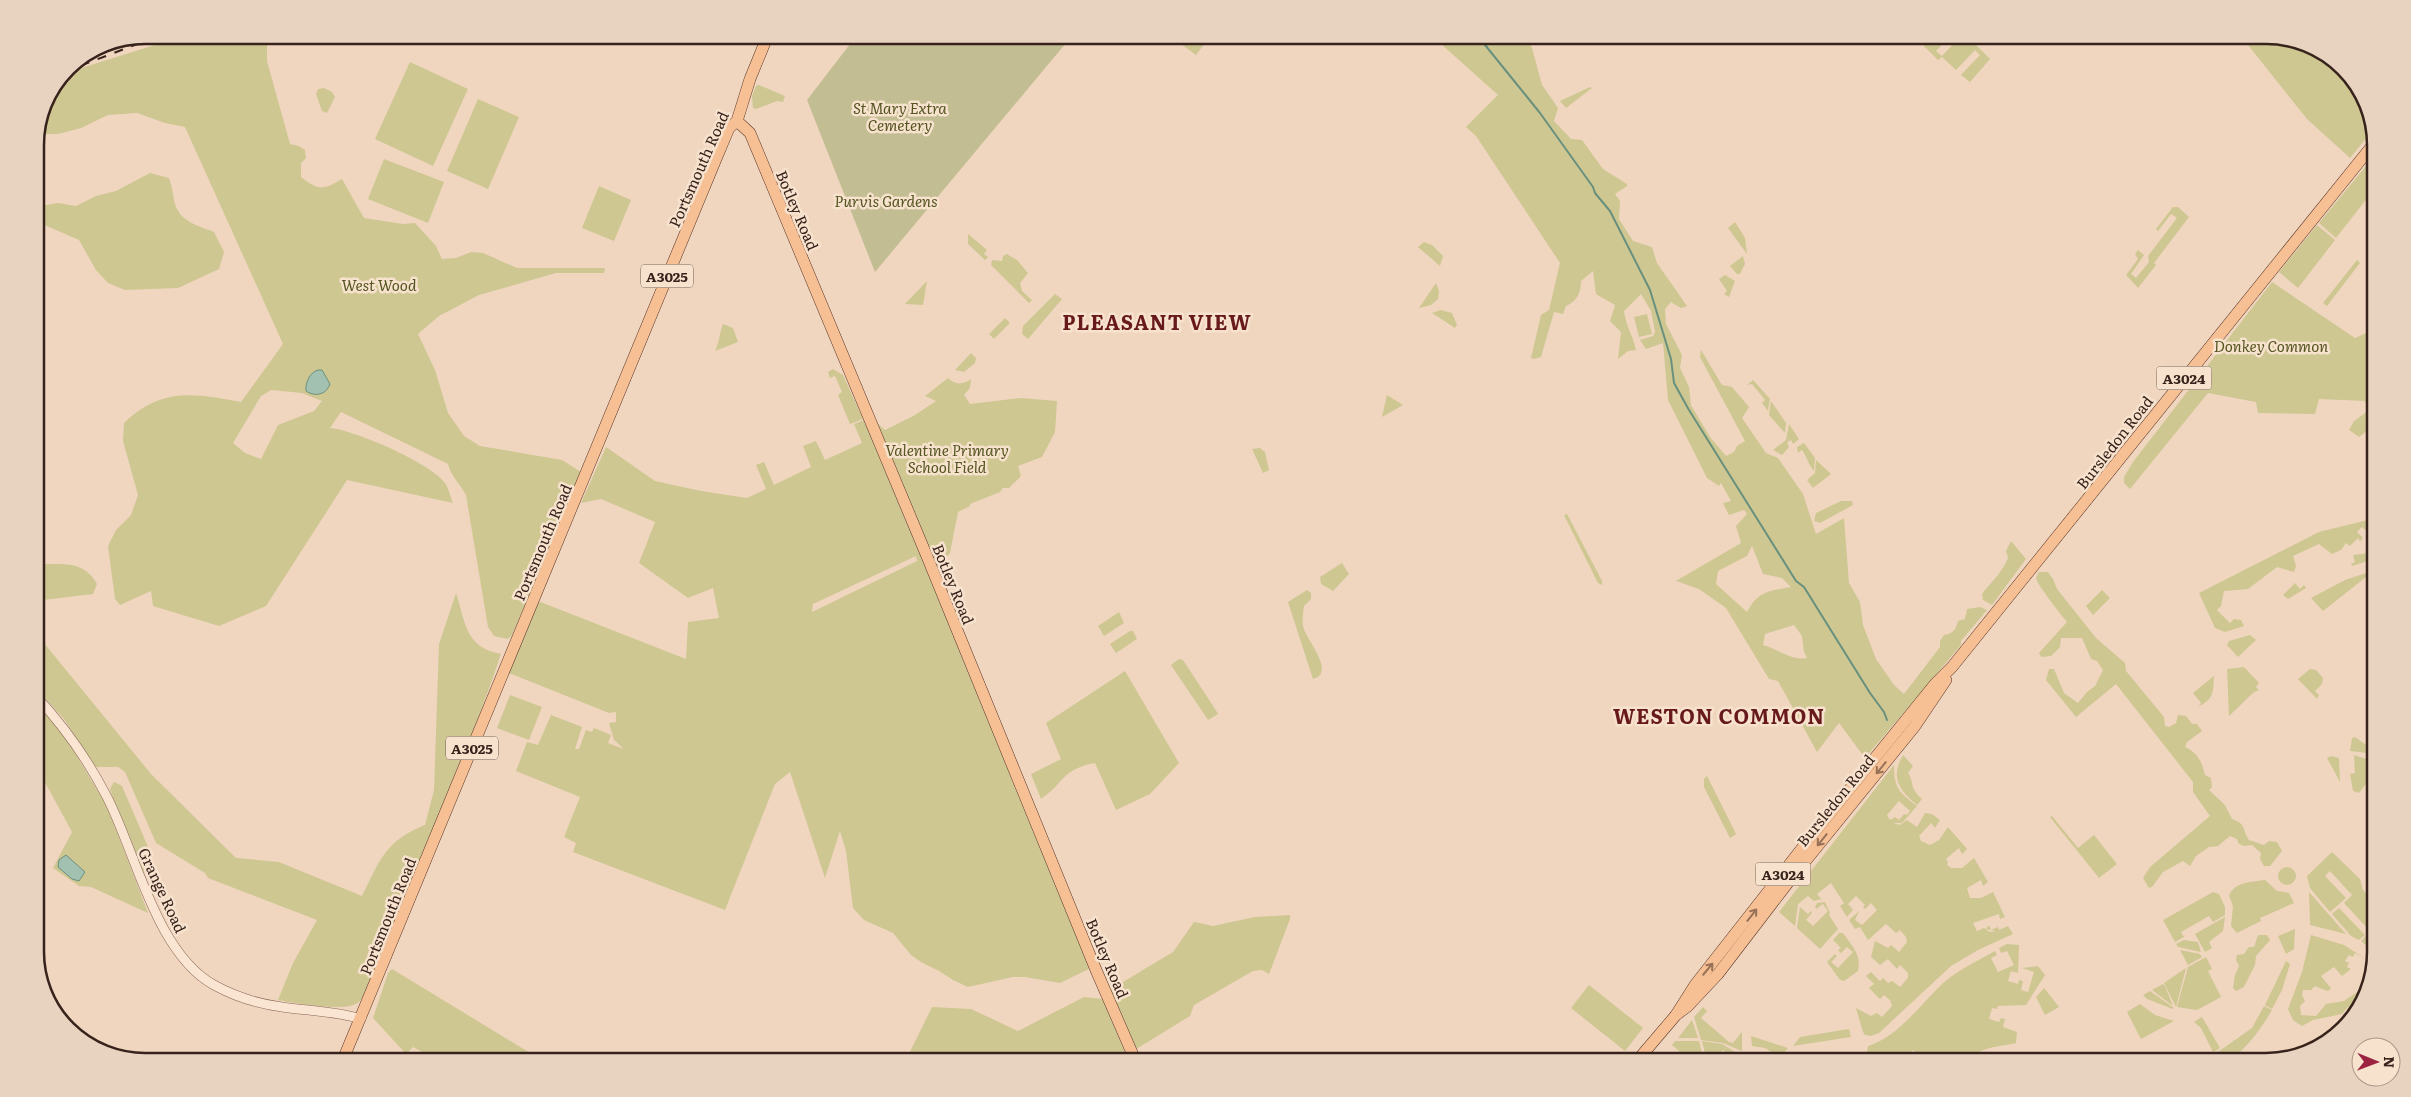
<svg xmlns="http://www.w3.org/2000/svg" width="2411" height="1097" font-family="Literata,serif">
	<rect width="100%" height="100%" fill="#f0d6bf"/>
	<g fill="#cec792" fill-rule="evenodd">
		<path d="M178 35H264L267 40V61L290 144 299 146 305 150 306 158 301 163V177C319 191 323 190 342 179L364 218 403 224 415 223 436 246 442 259 456 258 471 252 483 253 517 268H605L604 273H556L479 295 439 316 418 334 435 370 448 413 464 436 480 446 562 460 581 472 512 635 508 639 494 636 488 627 466 495C461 485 450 475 448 464L341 412 330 428C354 430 429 462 444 482 449 487 450 497 453 503L347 480 266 606 219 626 153 606 151 591 120 605 115 599 108 546 116 530 131 515 138 495 123 441 124 423C161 387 194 393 241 402L283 344 185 127 165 123 137 113 108 115 81 128 58 134H36L43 102 62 74 158 44ZM271 390 302 393 322 401 314 411 278 425 261 459 245 453 233 443 261 396Z"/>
		<path d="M1169 35H1186L1200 45 1211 35 1196 55Z"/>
		<path d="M1431 35 1525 36 1532 48 1542 85 1558 108 1554 121 1571 139 1582 140 1603 169 1627 184V186L1615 194 1620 201 1619 219 1633 241 1652 247 1657 263 1687 306 1681 308 1671 302 1665 309 1666 324 1682 355 1680 368 1689 387 1691 405 1710 437 1726 456 1734 452 1737 446 1745 441 1700 357 1701 350 1722 385 1732 387 1749 407 1742 418 1766 453 1778 458 1803 494 1816 534 1844 518 1849 583 1860 602 1863 625 1876 659 1894 685 1904 694 1940 647V641L1944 635C1953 634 1956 629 1958 621L1965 619 1967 609 1980 607 1987 610 1961 641V645L1865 758 1839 723 1817 752 1778 681 1769 679 1726 608 1699 589 1676 581 1741 543 1736 526 1747 514 1744 510 1729 515 1723 503 1731 501 1721 483 1719 486 1707 478 1668 400 1663 343 1646 349 1640 340 1653 336 1655 332 1651 311 1641 294 1624 311C1626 326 1633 336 1636 350L1628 351 1618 359 1621 332 1610 321 1615 305 1596 294 1593 271 1581 281C1581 293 1577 301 1566 306L1563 314 1554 312 1541 357 1534 359 1531 358 1541 315 1549 310 1560 263 1476 136 1466 127 1498 95ZM1752 546 1763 574 1782 578 1791 587C1769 591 1758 591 1747 612L1716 584 1718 571 1747 556ZM1794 625 1802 636 1804 652 1807 658C1792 661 1778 649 1763 645L1765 634Z"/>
		<path d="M1927 35H1952L1936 51 1942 56 1960 37 1959 35H1966L1990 59 1970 82 1961 75 1980 55 1975 50 1956 70 1942 57 1938 60 1924 46 1923 41Z"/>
		<path d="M2240 35H2266L2309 43 2357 84 2373 130 2350 158 2307 119Z"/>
		<path d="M410 62 468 89 433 166 375 139Z"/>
		<path d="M759 85 785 96 783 102 777 101 756 109 753 108 752 96 756 86Z"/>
		<path d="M1590 87 1592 88 1566 108 1560 101Z"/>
		<path d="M324 88 332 92 335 97 327 113 322 111 316 94 318 89Z"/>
		<path d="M478 99 519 117 488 189 447 171Z"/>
		<path d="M2376 154V187L2336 238 2319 223Z"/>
		<path d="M384 159 444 182 428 223 368 199Z"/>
		<path d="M150 173 169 178C173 188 173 202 177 209 183 222 201 227 214 232L224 252 219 269 178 288 125 290 108 283 96 270 79 240 42 224 37 214 41 206 58 203 76 206 96 196 116 191Z"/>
		<path d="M599 186 631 200 614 241 582 228Z"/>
		<path d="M2173 207H2178L2189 217 2154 263 2156 265 2138 288 2126 275 2138 259 2135 254 2138 250 2144 255 2131 274 2136 278 2149 262 2148 256 2177 218 2171 214 2158 231 2156 229Z"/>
		<path d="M1735 222 1745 238 1747 254 1728 228Z"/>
		<path d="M2317 225 2335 240 2298 288 2279 272Z"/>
		<path d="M968 234 987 250 984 254 988 257 985 260 968 244Z"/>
		<path d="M1424 242 1432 245 1443 256 1440 266 1418 247Z"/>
		<path d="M1007 254 1017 260 1028 273 1020 283 1022 291 1032 300 1029 303 991 265 992 260 1002 261 1003 256Z"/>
		<path d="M1743 256 1745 264 1740 274H1737L1730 266Z"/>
		<path d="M2357 260 2360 263 2327 306 2323 303Z"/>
		<path d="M1725 275 1735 281 1729 297 1724 294 1727 291 1719 279Z"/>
		<path d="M927 281 923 305 905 304Z"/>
		<path d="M2272 282 2355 338 2366 333H2376V424L2359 437 2349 430 2354 421 2368 411 2365 401 2319 399 2315 414 2258 413 2256 402 2208 393 2130 489 2124 483V477L2133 462Z"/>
		<path d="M1436 283 1439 291 1438 299 1431 305 1419 308Z"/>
		<path d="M1055 294 1062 299 1028 339 1022 334 1023 326Z"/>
		<path d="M1441 310 1452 313 1457 325 1455 328 1432 313Z"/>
		<path d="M1647 314 1652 334 1639 337 1634 317Z"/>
		<path d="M1005 318 1010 323 994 339 989 334Z"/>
		<path d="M723 324 733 328 738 342 715 351C720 341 719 334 723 324Z"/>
		<path d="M971 353 976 358 975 363 964 372 955 370Z"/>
		<path d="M833 369 843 375 863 419 850 424 838 395 842 392 835 376 830 378 828 372Z"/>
		<path d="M948 378C955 385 962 385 971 379L970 388 964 395 970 404 1021 398 1057 401 1055 432 1042 457 1018 466 1021 476 1009 488H1003L1000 492 970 504V506L958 512 950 553 937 568 1091 968 1060 983 1025 977H1013L968 987 953 980 939 971 921 962 911 955 893 933 864 920 853 908 846 851 840 831 825 878 790 772 775 784 725 910 573 852 576 843 564 837 580 797 516 771 527 742 538 745 551 715 582 727 575 749H579L586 730 592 732 594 728 611 735 608 743 624 749 614 740 609 723 616 722V712L609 713 509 673 538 601 686 659 688 622 719 618 713 588 688 598 639 563 655 522 601 499 581 503 606 447 655 481 701 491 747 498 766 489 756 465 764 462 774 485 811 467 803 446 816 441 825 460 862 443 854 424 864 420 866 425 877 423 885 430 915 415 936 401 925 396ZM916 556 917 561 812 612 813 604Z"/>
		<path d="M1753 380 1770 399 1768 411 1762 403 1765 400 1752 384 1747 385Z"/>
		<path d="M1387 395 1403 405 1382 417Z"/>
		<path d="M1771 401 1786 423 1785 433 1769 415Z"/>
		<path d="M1789 424 1799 439 1793 444 1791 440 1787 442 1789 447 1782 455 1773 450 1786 440Z"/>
		<path d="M1804 443 1815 458 1814 471C1808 464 1807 457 1802 450L1798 453 1797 447Z"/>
		<path d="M1260 448 1265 452 1269 470 1263 473 1252 449Z"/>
		<path d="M1816 460 1831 474 1813 488 1807 480 1815 473Z"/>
		<path d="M1841 501H1852L1853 505 1820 523 1814 521 1816 513Z"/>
		<path d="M1567 514 1602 581V585L1598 583 1564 515Z"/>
		<path d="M2376 518V540L2362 527 2357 532 2363 538 2360 541 2358 538 2350 546 2346 543 2341 550 2332 554 2319 544 2293 556 2296 566 2294 572 2277 567 2248 589 2224 591 2221 606 2217 610 2230 623 2234 619 2241 620 2244 626 2225 632 2215 628 2199 593 2319 532Z"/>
		<path d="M2011 541 2026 559 1992 605 1983 600 1982 594C1991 582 2002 573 2008 558L2006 551Z"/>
		<path d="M2369 553 2374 559 2352 566 2351 564 2355 562 2353 555Z"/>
		<path d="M1342 563 1349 574 1333 591 1321 584 1320 577Z"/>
		<path d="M35 564C62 565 83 559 97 584L93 594 35 601Z"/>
		<path d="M2375 570 2323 611 2311 598 2345 580Z"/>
		<path d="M2039 572H2048L2053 579 2057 589 2096 638 2125 663 2126 671 2164 717 2165 726 2169 727 2176 723 2178 715 2186 716 2192 724H2197L2202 731 2187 742 2185 747C2198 753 2202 762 2205 775L2211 778 2212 787 2209 790 2225 805 2232 819C2247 824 2242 830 2249 840L2264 845 2269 841 2277 842 2282 851 2270 866H2264L2260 859 2261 853 2252 845 2244 846 2239 844 2237 839 2230 836 2218 846 2209 847 2196 856 2190 866 2183 861 2163 872 2152 887 2149 888 2143 878 2150 867 2210 816 2193 792V782L2116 684 2076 717 2046 680 2049 669H2054L2064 693 2078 703 2087 692 2095 686 2103 670 2097 661 2091 659 2082 638H2061L2060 647 2051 656 2041 657 2039 653 2067 622C2062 616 2036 583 2036 578Z"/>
		<path d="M2295 583 2300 589 2304 585 2306 588 2288 599 2283 595Z"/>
		<path d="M1307 590 1311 593V599L1304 606C1303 613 1302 620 1303 626 1306 640 1337 673 1313 679L1288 602Z"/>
		<path d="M2102 590 2110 598 2093 615 2086 606Z"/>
		<path d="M456 593C466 624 465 647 501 654 468 752 426 848 385 943 378 958 371 992 359 1002 347 1013 294 1003 278 1000L293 963 317 920 208 878 205 873 156 843 125 772 118 767H95L64 719 35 687V632L151 774 236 858 279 862 362 896C380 860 385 841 425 825L434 790 439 644Z"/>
		<path d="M1119 612 1124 623 1104 636 1098 626Z"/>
		<path d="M1130 631H1133L1137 639 1116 653 1110 644Z"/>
		<path d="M2250 635 2256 640 2238 657 2227 645 2229 641Z"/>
		<path d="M1179 659 1183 660 1217 712 1218 714 1208 720 1171 665Z"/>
		<path d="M2244 667 2259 683 2256 687 2259 690 2254 692 2229 716 2227 669Z"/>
		<path d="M2310 669 2316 670 2323 678 2322 684 2315 691 2319 695 2317 699 2298 679Z"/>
		<path d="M1125 671 1179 763 1150 794 1116 810 1095 763C1060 770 1066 782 1041 799L1031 774 1061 759 1046 723Z"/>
		<path d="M2214 676C2213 694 2214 698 2198 707L2201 703 2193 693Z"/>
		<path d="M510 695 542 707 529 740 497 728Z"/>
		<path d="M35 700 63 733 107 806 148 913 91 887 79 886 53 868 72 832 35 764Z"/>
		<path d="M2374 732 2376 754 2350 751 2352 738 2355 737 2366 745 2373 738 2371 736Z"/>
		<path d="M1903 755 1913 766 1908 773C1915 783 1908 786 1922 799L1917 805C1899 790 1890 778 1903 755Z"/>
		<path d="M2354 755 2376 762V771L2373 768 2368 774 2374 780 2372 782 2369 780 2359 793 2353 791 2350 774 2355 773Z"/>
		<path d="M2331 756 2339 758 2340 782 2327 758Z"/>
		<path d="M1894 765C1894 789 1899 792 1917 806L1902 823H1893L1900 825 1907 820 1917 827 1925 813 1932 814 1940 820 1935 828 1931 823 1919 836 1921 841 1930 845 1939 840 1948 827 1967 849 1962 854 1959 848 1946 859 1948 862 1947 865 1951 868H1962L1974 858 1988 882 1983 886 1981 880 1967 888 1970 898H1981L1993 892 2005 917 2000 919 1999 914 1973 923 1977 931 1984 928 1990 932 1996 931 1986 929 1989 925 1991 930 1998 927 1999 930 2008 926 2013 934 1978 950 1951 966 1879 1033 1871 1036 1865 1035 1863 1032 1856 1008 1871 1016 1877 1013 1882 1017 1892 1006 1890 1000 1884 995 1880 999 1869 988 1874 984 1866 976 1871 972 1880 981 1883 978 1888 983 1892 981 1900 987 1908 978V973L1900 965 1897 969 1888 959 1880 965 1871 957 1875 941 1888 948 1891 945 1899 952 1907 942 1906 937 1900 930 1896 933 1886 924 1868 940 1860 927 1855 929 1849 920 1859 911 1855 920 1862 925 1877 910 1871 903 1865 909 1863 907 1865 905 1856 896 1848 904 1853 910 1847 917 1840 906 1844 903 1831 883 1817 894 1821 899 1814 901 1808 896 1798 904 1795 926 1779 912ZM1899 801 1910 811 1907 815 1904 814 1899 820 1895 817 1890 820 1887 815Z"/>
		<path d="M1707 776 1736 834 1730 838 1704 787V779Z"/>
		<path d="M114 782 122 786 148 847V873H144L114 801 110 789Z"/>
		<path d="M2052 816 2078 848 2094 835 2117 864 2099 878 2050 817Z"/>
		<path d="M2332 852 2360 879 2363 890 2376 903V923L2369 930 2344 903 2352 895 2330 871 2325 876 2346 898 2330 912 2310 888 2307 876Z"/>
		<circle cx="2287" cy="876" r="9"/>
		<path d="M2265 880 2277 891 2289 893 2294 903 2260 918 2261 921 2237 933 2231 926 2233 906 2229 896C2234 882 2251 882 2265 880Z"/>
		<path d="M2213 892 2219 894 2225 907V915L2213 922 2209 916 2181 932 2184 937 2175 942 2163 920Z"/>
		<path d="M2309 892 2346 934 2310 925Z"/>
		<path d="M1825 902 1830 913 1829 915 1838 929 1820 949 1797 928 1800 907 1808 914 1811 911 1812 913 1806 920 1813 926 1828 911 1823 904 1816 909 1815 907 1817 903Z"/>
		<path d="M2339 908 2365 935 2359 940 2351 936 2332 914Z"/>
		<path d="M1290 915V919L1269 974 1262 970 1253 971 1194 1005 1190 1016 1133 1051 1108 991 1173 952 1194 922 1213 926 1255 917Z"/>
		<path d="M2225 917 2223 931 2209 942 2212 948 2205 952 2195 934Z"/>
		<path d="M2375 927 2376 928V954L2361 941Z"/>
		<path d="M2295 929 2294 949 2286 954 2278 936Z"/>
		<path d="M1839 933H1843C1852 946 1862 955 1858 971L1844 981 1840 980 1827 962 1835 954 1837 956 1831 962 1838 968 1853 952 1847 947 1841 953 1838 950 1841 948 1833 940Z"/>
		<path d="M2258 935H2267L2270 940 2256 956 2255 965 2244 987 2236 991 2233 988 2235 975 2239 966 2236 960 2237 955 2244 954 2249 947H2254Z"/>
		<path d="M2311 935 2344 945 2366 959 2355 953 2353 957 2349 955 2345 961 2349 963 2347 967 2351 969 2342 976 2334 967 2321 976 2330 987 2331 989 2327 991 2315 986 2311 990H2303L2302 995 2305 1001 2300 1006 2301 1015 2316 1016 2326 1004 2344 1001 2370 983 2368 992 2360 1004 2348 1007 2342 1014 2313 1020 2302 1026 2293 1020 2288 1009 2302 972Z"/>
		<path d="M2184 940 2198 942 2201 952 2178 947 2176 944Z"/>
		<path d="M2007 944 2019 945 2018 973 2011 971 2008 981 2018 984 2019 980 2023 981 2021 990 2028 992 2034 972 2022 968 2038 966 2045 975 2026 1005 1998 1006 1997 1009 1992 1008 1989 1019 1999 1022 2001 1018 2005 1019 2003 1027 2017 1032 2016 1043C2004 1046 1991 1046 1979 1052L1982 1062H1932L1927 1056 1922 1062 1919 1060 1921 1057 1913 1050 1906 1058 1910 1062H1899L1896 1060 1888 1062 1883 1057 1885 1055 1882 1053 1875 1059 1867 1052 1868 1046C1898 1037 1920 1005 1942 984 1958 970 1977 961 1995 951L1997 955 1991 958 1998 972 2014 965 2007 951 2001 953 1999 948Z"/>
		<path d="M2180 950 2200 954 2202 957 2188 965Z"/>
		<path d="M2206 957 2212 969 2208 971 2221 997 2197 1010 2177 1007 2188 967Z"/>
		<path d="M2286 961 2290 964 2282 990 2272 1009 2265 1005Z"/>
		<path d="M2186 968 2176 1007 2164 983Z"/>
		<path d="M392 969 545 1062H441L413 1047 406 1054 373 1018 388 973Z"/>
		<path d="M2163 984 2165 986 2173 1006 2152 990Z"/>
		<path d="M1589 985 1643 1028 1625 1051 1571 1008Z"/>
		<path d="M2044 988 2059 1007 2045 1015 2036 997Z"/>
		<path d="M2150 991 2174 1008 2173 1009 2147 999 2143 995Z"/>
		<path d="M1084 997 1103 999 1129 1062H905L932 1007 971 1009 1018 1031Z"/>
		<path d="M2140 1004 2155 1015 2174 1021 2141 1039 2127 1012Z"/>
		<path d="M2264 1006 2272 1010C2263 1026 2239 1062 2219 1062L2215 1054 2252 1028Z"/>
		<path d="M1703 1007 1707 1011 1701 1018 1729 1042 1733 1043 1742 1032V1051L1723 1043 1701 1040 1694 1017Z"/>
		<path d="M2202 1017 2220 1048 2213 1052 2201 1028 2194 1022Z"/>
		<path d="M1692 1020 1698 1038H1678Z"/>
		<path d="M1849 1029 1851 1037 1793 1046 1800 1037Z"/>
		<path d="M1751 1036 1788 1048 1780 1057 1765 1048 1752 1046Z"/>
		<path d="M1675 1041H1699L1704 1061 1700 1059 1697 1062H1692L1672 1045Z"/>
		<path d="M1702 1041 1722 1044 1737 1053 1733 1059 1723 1050 1713 1060 1715 1062H1707Z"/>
	</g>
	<path fill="#c2bd92" d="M857 35H1057L1066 43 875 272 807 100Z"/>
	<g fill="#a2c1b1" stroke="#69907d">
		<path d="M318 370H322L330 384C326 395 315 397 306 391 305 383 310 372 318 370Z"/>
		<path d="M66 855 85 872 79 881 72 879 58 867 59 860Z"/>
	</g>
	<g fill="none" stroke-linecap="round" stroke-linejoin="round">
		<path stroke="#69907d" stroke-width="2" d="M1477 35 1540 113 1593 187 1595 193 1610 211 1650 290 1671 359 1674 383 1689 410 1796 581 1804 587 1870 693 1884 712 1887 720"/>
		<g stroke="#896656" stroke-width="10">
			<path id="minor" d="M35 695C63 725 88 760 107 797 136 853 156 953 214 985 234 996 259 1004 282 1007 309 1011 335 1011 361 1019"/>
		</g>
		<g stroke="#57352b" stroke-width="12">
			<g id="major">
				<path d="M737 121 750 133 926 554 1096 970 1136 1062"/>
				<path d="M1676 1015 1695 985 1814 833 1935 684 1952 667 2376 141"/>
				<path d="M342 1062 716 159 729 128 737 121 750 79 768 35"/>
				<path d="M1636 1062 1676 1015 1688 1006 1718 974 1790 880 1915 726 1946 680"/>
			</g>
		</g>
		<use href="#minor" stroke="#fae5d2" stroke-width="9"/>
		<use href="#major" stroke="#f6c094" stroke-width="11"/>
		<path stroke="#38231c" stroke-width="2" stroke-dasharray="9 9" stroke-linecap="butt" d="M64 72 161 35"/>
	</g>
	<defs><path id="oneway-shaft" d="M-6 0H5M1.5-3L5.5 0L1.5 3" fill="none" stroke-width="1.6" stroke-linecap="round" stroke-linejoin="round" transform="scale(1.25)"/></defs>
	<g stroke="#977258">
		<use href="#oneway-shaft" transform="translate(1881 768) rotate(129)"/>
		<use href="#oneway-shaft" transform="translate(1822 840) rotate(129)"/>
		<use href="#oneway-shaft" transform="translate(1752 915) rotate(-52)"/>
		<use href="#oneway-shaft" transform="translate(1708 969) rotate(-50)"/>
	</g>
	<g text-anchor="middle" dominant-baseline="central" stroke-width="5" stroke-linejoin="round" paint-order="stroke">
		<g fill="#f7e2ce" stroke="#715c51" stroke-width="1">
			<rect x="641" y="264.5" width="52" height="23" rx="4"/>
			<rect x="2156.5" y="366.5" width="55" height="23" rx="4"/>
			<rect x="446" y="736.5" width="52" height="23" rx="4"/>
			<rect x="1755.5" y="862.5" width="55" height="23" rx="4"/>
		</g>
		<g font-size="14" font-weight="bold" fill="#38231c">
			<text x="667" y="276">A3025</text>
			<text x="2184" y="378">A3024</text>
			<text x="472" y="748">A3025</text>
			<text x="1783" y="874">A3024</text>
		</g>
		<g font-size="15" font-style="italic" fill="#545521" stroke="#f7e2ce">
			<text x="900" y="107">St Mary Extra<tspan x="900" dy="17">Cemetery</tspan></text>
			<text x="886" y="200">Purvis Gardens</text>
			<text x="379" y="284">West Wood</text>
			<text x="2271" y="345">Donkey Common</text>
			<text x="947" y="449">Valentine Primary<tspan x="947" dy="17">School Field</tspan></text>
		</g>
		<g font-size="15" fill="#38231c" stroke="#f7e2ce">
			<text transform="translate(698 169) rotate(-66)">Portsmouth Road</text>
			<text transform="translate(798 210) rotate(67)">Botley Road</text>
			<text transform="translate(2114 442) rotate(-52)">Bursledon Road</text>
			<text transform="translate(542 542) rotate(-67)">Portsmouth Road</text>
			<text transform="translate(954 584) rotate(68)">Botley Road</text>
			<text transform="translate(1835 800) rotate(-51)">Bursledon Road</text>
			<text transform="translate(163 890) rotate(65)">Grange Road</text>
			<text transform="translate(387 916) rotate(-68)">Portsmouth Road</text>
			<text transform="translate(1108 958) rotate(67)">Botley Road</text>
		</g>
		<g font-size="20" font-weight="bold" letter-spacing="1" fill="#67191b" stroke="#f7e2ce">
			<text x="1157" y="321">PLEASANT VIEW</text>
			<text x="1719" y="715">WESTON COMMON</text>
		</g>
	</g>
	<path d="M0 0H2411V1097H0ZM145 44H2266A101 101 0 0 1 2367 145V952A101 101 0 0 1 2266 1053H145A101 101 0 0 1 44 952V145A101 101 0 0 1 145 44Z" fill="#e8d3c0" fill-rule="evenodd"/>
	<path fill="none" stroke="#38231c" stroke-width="2.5" d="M145 44H2266A101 101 0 0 1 2367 145V952A101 101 0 0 1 2266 1053H145A101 101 0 0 1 44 952V145A101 101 0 0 1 145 44Z"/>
	<g transform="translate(2376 1062) rotate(91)"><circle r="24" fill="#f7e2ce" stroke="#ab9687"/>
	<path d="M0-4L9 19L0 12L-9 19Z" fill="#9b2340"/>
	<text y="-8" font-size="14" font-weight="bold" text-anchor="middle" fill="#38231c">N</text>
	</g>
</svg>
